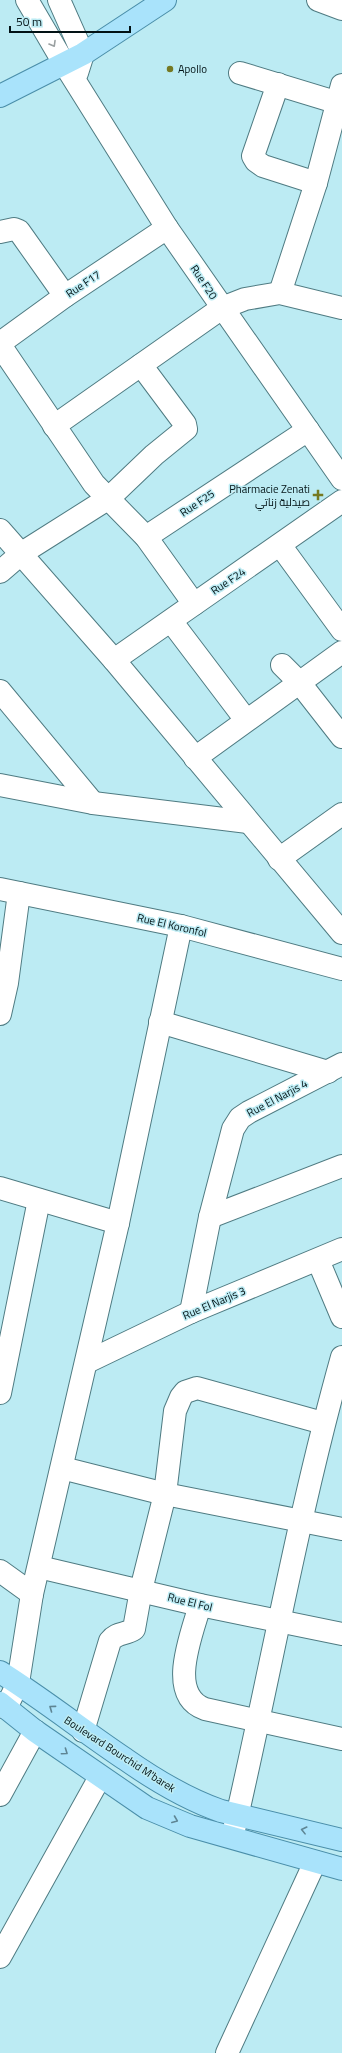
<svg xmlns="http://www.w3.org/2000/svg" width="342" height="2053" font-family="'Titillium Web',Cairo,sans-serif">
	<rect width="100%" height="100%" fill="#bcebf3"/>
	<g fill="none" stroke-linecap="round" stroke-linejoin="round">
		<g stroke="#4f7b82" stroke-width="24">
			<g id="minor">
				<path d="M27 0 65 65 167 228 342 479"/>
				<path d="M59 0 83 54 77 73"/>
				<path d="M318 0 342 9"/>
				<path d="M240 73 342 104"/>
				<path d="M278 84 253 156 256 161 263 166 316 183"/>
				<path d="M0 232 14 229 19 231 65 296"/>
				<path d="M280 293 316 183 342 85"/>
				<path d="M0 343 65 296 167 228"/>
				<path d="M0 345 94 484 146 537 194 604"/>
				<path d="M54 426 222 308 245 299 280 293 342 308"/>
				<path d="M0 530 114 660 342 933"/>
				<path d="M146 537 308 430"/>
				<path d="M280 545 342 630"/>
				<path d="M0 572 22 553 109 498 154 455 186 429 185 424 141 365"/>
				<path d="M171 621 246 720"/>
				<path d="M114 660 342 501"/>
				<path d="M282 665 299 682 342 737"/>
				<path d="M0 691 93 803"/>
				<path d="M195 758 342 652"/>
				<path d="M0 785 93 803 248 822"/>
				<path d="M279 859 342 814"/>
				<path d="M0 889 181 926 342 969"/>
				<path d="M0 1014 7 983 19 893"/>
				<path d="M160 1022 328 1072"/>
				<path d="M0 1188 118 1223"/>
				<path d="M210 1217 342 1166"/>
				<path d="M318 1260 342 1317"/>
				<path d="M191 1312 210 1217 233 1129 240 1118 249 1112 342 1064"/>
				<path d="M87 1362 191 1312 342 1249"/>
				<path d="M0 1393 39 1200"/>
				<path d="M62 1468 165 1494 342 1529"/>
				<path d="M39 1567 200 1605 342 1634"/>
				<path d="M0 1571 32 1594"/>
				<path d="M200 1605C192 1634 166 1695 205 1709L342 1739"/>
				<path d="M6 1708 18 1683 32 1594 118 1223 181 926"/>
				<path d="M83 1731 110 1641C117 1632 125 1635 134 1629L141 1590 165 1494 175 1411 181 1397 185 1392 197 1388 323 1423"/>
				<path d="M0 1795 35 1731"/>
				<path d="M233 1834C270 1675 298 1514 342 1357"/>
				<path d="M0 1957 100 1777"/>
				<path d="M227 2053 315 1862"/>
			</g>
		</g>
		<g stroke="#4a8ea9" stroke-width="24">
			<g id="major">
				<path d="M0 96 83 54 165 0"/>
				<path d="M0 1672C43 1699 83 1731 125 1759 155 1780 186 1799 221 1811L342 1840"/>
				<path d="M0 1703 35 1731 147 1808 190 1826 342 1869"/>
			</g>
		</g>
		<use href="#minor" stroke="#fff" stroke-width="22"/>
		<use href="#major" stroke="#a9e3fb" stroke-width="22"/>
	</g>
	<defs><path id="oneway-chevron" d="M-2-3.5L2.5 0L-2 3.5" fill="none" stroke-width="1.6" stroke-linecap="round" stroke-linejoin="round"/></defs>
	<use stroke="#9aa0a1" href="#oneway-chevron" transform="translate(53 44) rotate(60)"/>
	<g stroke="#5e8594">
		<use href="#oneway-chevron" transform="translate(52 1708) rotate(-144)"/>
		<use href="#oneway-chevron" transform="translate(65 1752) rotate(35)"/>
		<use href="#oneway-chevron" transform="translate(175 1820) rotate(22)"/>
		<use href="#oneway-chevron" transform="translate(304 1830) rotate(-166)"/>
	</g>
	<g fill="#757922" stroke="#bcebf3" stroke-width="1.5">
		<circle cx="170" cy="69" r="4"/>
		<path d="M316 489h4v4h4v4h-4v4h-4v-4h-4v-4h4z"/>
	</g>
	<g text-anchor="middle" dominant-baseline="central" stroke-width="3" stroke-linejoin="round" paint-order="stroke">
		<g font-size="11" fill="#021215" stroke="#bcebf3" text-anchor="start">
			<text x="178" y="69">Apollo</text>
			<text x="310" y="489" text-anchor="end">Pharmacie Zenati<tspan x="310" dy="13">صيدلية زناتي</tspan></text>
		</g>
		<g font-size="11" fill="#021215" stroke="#bcebf3">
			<text transform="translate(204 282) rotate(56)">Rue F20</text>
			<text transform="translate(83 284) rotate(-34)">Rue F17</text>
			<text transform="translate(197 503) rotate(-34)">Rue F25</text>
			<text transform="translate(228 581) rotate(-34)">Rue F24</text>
			<text transform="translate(172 925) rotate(13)">Rue El Koronfol</text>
			<text transform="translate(277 1098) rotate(-28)">Rue El Narjis 4</text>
			<text transform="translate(214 1303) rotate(-23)">Rue El Narjis 3</text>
			<text transform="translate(190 1602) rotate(14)">Rue El Fol</text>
			<text transform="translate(120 1754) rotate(33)">Boulevard Bourchid M'barek</text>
		</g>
	</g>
	<path d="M10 26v6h120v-6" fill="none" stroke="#021215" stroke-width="2"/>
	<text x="16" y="26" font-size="12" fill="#021215" stroke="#bcebf3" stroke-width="3" paint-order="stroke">50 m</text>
</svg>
